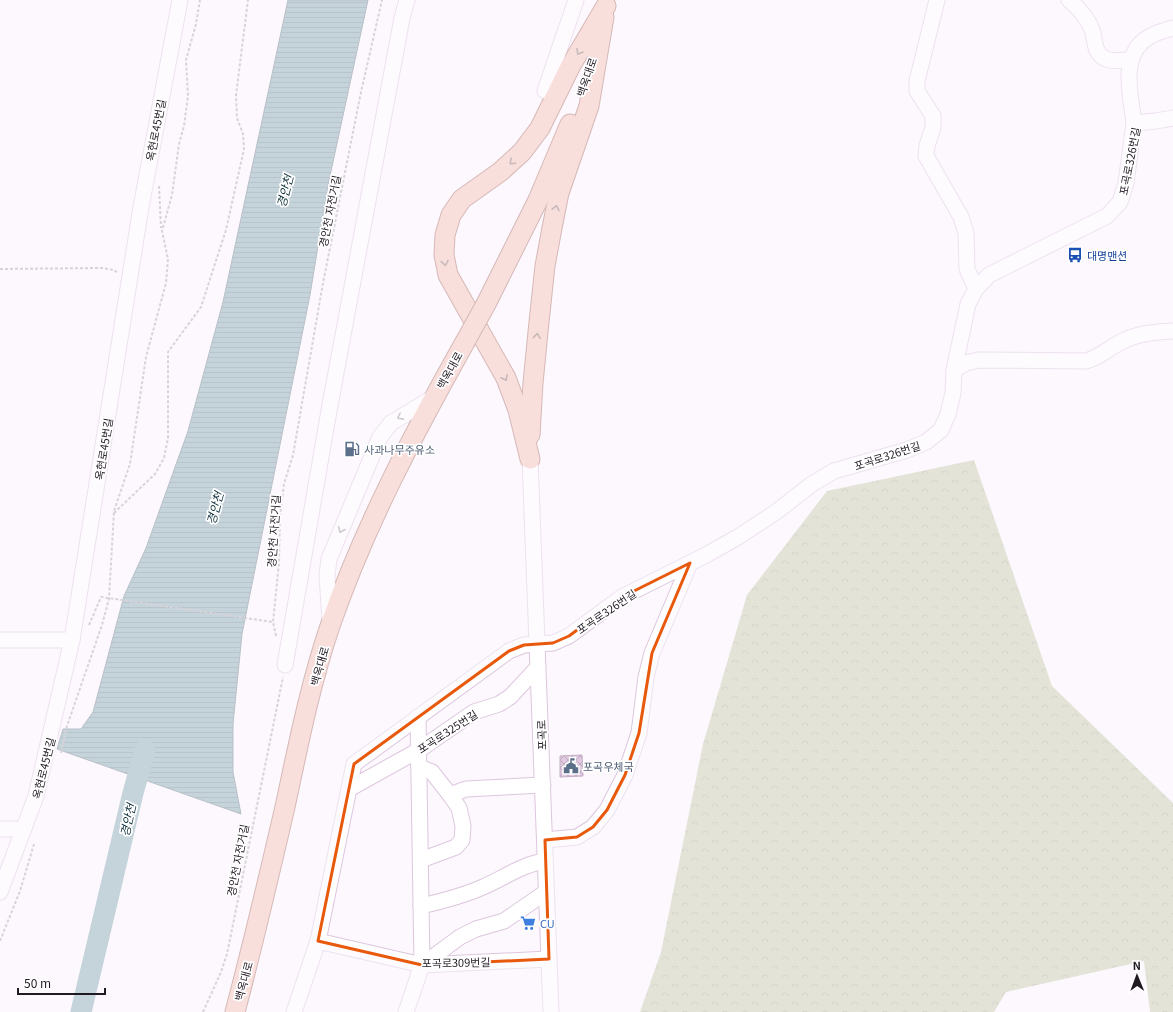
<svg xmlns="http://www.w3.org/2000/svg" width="1173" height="1012" font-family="Georgia,'Noto Sans KR',serif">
	<defs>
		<pattern id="forest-crowns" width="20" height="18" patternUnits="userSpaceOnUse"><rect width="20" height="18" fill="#c7caab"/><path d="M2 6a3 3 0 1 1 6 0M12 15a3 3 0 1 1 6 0" fill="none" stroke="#abad93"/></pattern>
		<pattern id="water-rules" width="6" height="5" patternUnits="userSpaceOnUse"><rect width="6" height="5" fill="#84a6b2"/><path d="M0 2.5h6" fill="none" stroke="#6c8690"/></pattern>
		<pattern id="building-cross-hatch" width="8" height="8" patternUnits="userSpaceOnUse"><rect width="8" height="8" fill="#e0c9e1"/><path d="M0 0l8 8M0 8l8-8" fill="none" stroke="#c0acc1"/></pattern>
	</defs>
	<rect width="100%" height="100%" fill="#fcf8fd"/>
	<path fill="url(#forest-crowns)" d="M974 460 1052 686 1173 803V1012H1150L1144 961 1006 992 994 1012H640L661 952 703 744 747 595 827 491Z"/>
	<path fill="url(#water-rules)" stroke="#677c87" d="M288 0H368L328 185 310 295 242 634 233 724V772L241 814 57 749 63 729H81L93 712 124 596 146 548 188 431 223 302Z"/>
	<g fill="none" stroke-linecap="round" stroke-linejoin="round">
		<path stroke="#84a6b2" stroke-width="21" d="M81 1012 133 793 145 750"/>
	</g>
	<path fill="url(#building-cross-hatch)" stroke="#c4aec6" d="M582 755 583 776 560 777V756Z"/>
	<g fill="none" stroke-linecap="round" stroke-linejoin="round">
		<g stroke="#ddc6df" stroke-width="17">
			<g id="minor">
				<path d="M937 0 917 81V91L933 116V127L927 146 926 156 961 217 966 233 967 269 976 289"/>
				<path d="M1069 0C1078 7 1088 19 1092 30 1096 41 1093 53 1106 59 1112 62 1123 60 1130 60"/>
				<path d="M545 91 576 0"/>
				<path d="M1134 123C1131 97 1121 62 1142 42 1151 34 1162 31 1173 28"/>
				<path d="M954 370 966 363 978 360 1086 361C1101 357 1111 346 1125 340 1140 333 1156 332 1173 331"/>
				<path d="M530 459 551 1012"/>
				<path d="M330 621 327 575 329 559 380 437 391 423 434 397"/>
				<path d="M0 640H72"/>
				<path d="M285 665 330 405 402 18 407 0"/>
				<path d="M419 767 432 772 450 795 459 808 463 826 462 840 456 847 421 860"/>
				<path d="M349 789 419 750 474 712 499 704 510 697 538 667"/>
				<path d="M450 795 466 789 543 785"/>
				<path d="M0 829H24"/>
				<path d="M545 840 577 837 593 827 607 810 625 775 639 733 646 677 652 653 690 563"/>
				<path d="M0 892 36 796 72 640 141 207 180 0"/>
				<path d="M421 906C443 901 463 896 483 887 504 878 523 864 545 861"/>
				<path d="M318 941 422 965 549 959"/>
				<path d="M422 965 460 937 476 929 504 921 546 892"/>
				<path d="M294 1012 318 941 354 764 509 651 524 645 553 643 569 636 622 597 706 555 738 537 776 512 812 484 834 471 907 450 926 442 941 430 948 414 953 393 954 370 968 304 976 289 989 275 1107 216 1120 202 1126 183 1134 123 1156 121 1173 118"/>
				<path d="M406 1012 422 965 418 717"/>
			</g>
		</g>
		<g stroke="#a76b61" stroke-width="21">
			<g id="major">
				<path d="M486 304 538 200 570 124"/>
				<path d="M530 435 533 383 539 322 545 266 552 228 559 193 589 106 604 17"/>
				<path d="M530 459 518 410 506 378 448 275 444 255 445 235 451 215 462 199 500 172 522 152 540 128 570 67 606 6"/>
				<path d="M235 1012C253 944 269 876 285 807 298 746 310 685 330 626 364 527 414 433 465 342"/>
			</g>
		</g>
		<g stroke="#ada7ae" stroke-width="2" stroke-dasharray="3 2" stroke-linecap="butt">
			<path d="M159 186 161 228"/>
			<path d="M0 269 101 268 114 270 118 273"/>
			<path d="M114 513 155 474 164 458 168 438V352L201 307 226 230 244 149 243 134 237 118 236 95 248 0"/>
			<path d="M89 625 101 597 273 622"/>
			<path d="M276 636 273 622 279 563 280 517 284 484 293 455 323 283 361 92 382 0"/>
			<path d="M61 753 67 726 102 625 109 599 114 511 130 464 146 357 166 283 168 259 162 231 172 195 179 144 184 126 188 96 186 60 196 24 200 0"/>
			<path d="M0 941 20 891 34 844"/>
			<path d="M203 1012 221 972 227 954 283 677"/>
		</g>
		<use href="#minor" stroke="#fff" stroke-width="15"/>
		<use href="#major" stroke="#f5c0b4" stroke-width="19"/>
		<g stroke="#a76b61" stroke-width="21" stroke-linecap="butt">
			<path id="major-bridge" d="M465 342 486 304"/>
		</g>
		<use href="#major-bridge" stroke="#f5c0b4" stroke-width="19"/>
	</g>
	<defs><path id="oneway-chevron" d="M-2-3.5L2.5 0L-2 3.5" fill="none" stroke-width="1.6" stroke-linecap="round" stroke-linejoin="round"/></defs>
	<g stroke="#8c6d6c">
		<use href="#oneway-chevron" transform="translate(579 52) rotate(121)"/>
		<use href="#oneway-chevron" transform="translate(512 162) rotate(137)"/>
		<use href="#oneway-chevron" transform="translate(556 208) rotate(-78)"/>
		<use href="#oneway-chevron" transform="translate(445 263) rotate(79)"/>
		<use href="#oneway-chevron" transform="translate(537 336) rotate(-84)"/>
		<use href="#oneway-chevron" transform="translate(505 378) rotate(64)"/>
	</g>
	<g stroke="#9c989c">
		<use href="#oneway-chevron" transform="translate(400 417) rotate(152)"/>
		<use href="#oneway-chevron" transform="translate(341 530) rotate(113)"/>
	</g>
	<path d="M0 0H1173V1012H0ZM690 563 652 653 639 733 625 775 607 810 593 827 577 837 545 840 549 959 422 965 318 941 354 764 509 651 524 645 553 643 569 636 622 597Z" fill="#fcf8fd" fill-opacity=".55" fill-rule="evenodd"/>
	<path fill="none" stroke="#e8590c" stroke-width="3" stroke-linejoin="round" d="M690 563 652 653 639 733 625 775 607 810 593 827 577 837 545 840 549 959 422 965 318 941 354 764 509 651 524 645 553 643 569 636 622 597Z"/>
	<defs>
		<g id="bus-bare" transform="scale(1.2)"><path d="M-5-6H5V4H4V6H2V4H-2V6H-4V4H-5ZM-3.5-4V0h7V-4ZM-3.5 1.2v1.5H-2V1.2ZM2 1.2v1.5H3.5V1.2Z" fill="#1a4fb4" stroke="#fff" stroke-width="2.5" paint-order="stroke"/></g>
		<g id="fuel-bare" transform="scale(1.2)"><path d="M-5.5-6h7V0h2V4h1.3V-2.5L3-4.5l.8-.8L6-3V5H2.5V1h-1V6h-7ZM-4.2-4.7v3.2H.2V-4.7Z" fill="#5c6f8a" stroke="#fff" stroke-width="2.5" paint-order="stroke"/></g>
		<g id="civic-bare" transform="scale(1.2)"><path d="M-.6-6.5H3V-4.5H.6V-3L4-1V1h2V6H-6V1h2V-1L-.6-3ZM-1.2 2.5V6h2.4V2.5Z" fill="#5c6f8a" stroke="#fff" stroke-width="2.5" paint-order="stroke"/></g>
		<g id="supermarket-bare" transform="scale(1.2)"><path d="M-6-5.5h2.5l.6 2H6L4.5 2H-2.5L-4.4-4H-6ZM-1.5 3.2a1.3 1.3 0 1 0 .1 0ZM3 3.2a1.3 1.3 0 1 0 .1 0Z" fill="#3f7fe0" stroke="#fff" stroke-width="2.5" paint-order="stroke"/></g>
	</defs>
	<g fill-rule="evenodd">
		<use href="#bus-bare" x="1075" y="255"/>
		<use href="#fuel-bare" x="352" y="449"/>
		<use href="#civic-bare" x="571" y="766"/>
		<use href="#supermarket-bare" x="528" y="923"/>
	</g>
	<g text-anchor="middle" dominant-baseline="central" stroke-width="3.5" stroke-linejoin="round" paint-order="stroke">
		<g font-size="11" fill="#221a23" stroke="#fff">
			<text transform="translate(586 77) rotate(-71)">백옥대로</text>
			<text transform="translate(155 130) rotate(-79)">옥현로45번길</text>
			<text transform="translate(1129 161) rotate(-79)">포곡로326번길</text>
			<text transform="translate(329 211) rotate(-79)">경안천 자전거길</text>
			<text transform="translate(449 370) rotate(-61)">백옥대로</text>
			<text transform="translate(103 449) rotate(-81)">옥현로45번길</text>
			<text transform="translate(887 455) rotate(-18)">포곡로326번길</text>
			<text transform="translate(273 531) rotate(-86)">경안천 자전거길</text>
			<text transform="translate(606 611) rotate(-34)">포곡로326번길</text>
			<text transform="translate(319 666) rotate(-74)">백옥대로</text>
			<text transform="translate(447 731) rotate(-33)">포곡로325번길</text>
			<text transform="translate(541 735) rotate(-92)">포곡로</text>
			<text transform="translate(43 768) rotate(-76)">옥현로45번길</text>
			<text transform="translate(237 860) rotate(-79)">경안천 자전거길</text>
			<text transform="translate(456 962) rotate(-1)">포곡로309번길</text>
			<text transform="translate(243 981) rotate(-75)">백옥대로</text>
		</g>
		<g font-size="11" fill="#164399" stroke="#fff" text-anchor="start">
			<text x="1087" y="255">대명맨션</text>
		</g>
		<g font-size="11" fill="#4e5e75" stroke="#fff" text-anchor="start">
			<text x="364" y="449">사과나무주유소</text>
			<text x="583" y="766">포곡우체국</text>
		</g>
		<g font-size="11" fill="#366cbe" stroke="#fff" text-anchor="start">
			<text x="540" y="923">CU</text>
		</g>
		<g font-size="12" font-style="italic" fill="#10323c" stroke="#fff">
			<text transform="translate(284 191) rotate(-76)">경안천</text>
			<text transform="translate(214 508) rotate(-75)">경안천</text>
			<text transform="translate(127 820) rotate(-77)">경안천</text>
		</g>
	</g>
	<g transform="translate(1137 976) rotate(359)" stroke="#ffffff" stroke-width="3" paint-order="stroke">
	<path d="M0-3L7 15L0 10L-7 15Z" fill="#221a23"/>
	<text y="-6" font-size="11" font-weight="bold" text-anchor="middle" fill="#221a23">N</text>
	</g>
	<path d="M18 988v6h87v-6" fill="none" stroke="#221a23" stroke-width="2"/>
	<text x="24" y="988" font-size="12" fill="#221a23" stroke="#ffffff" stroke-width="3" paint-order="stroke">50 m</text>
</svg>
